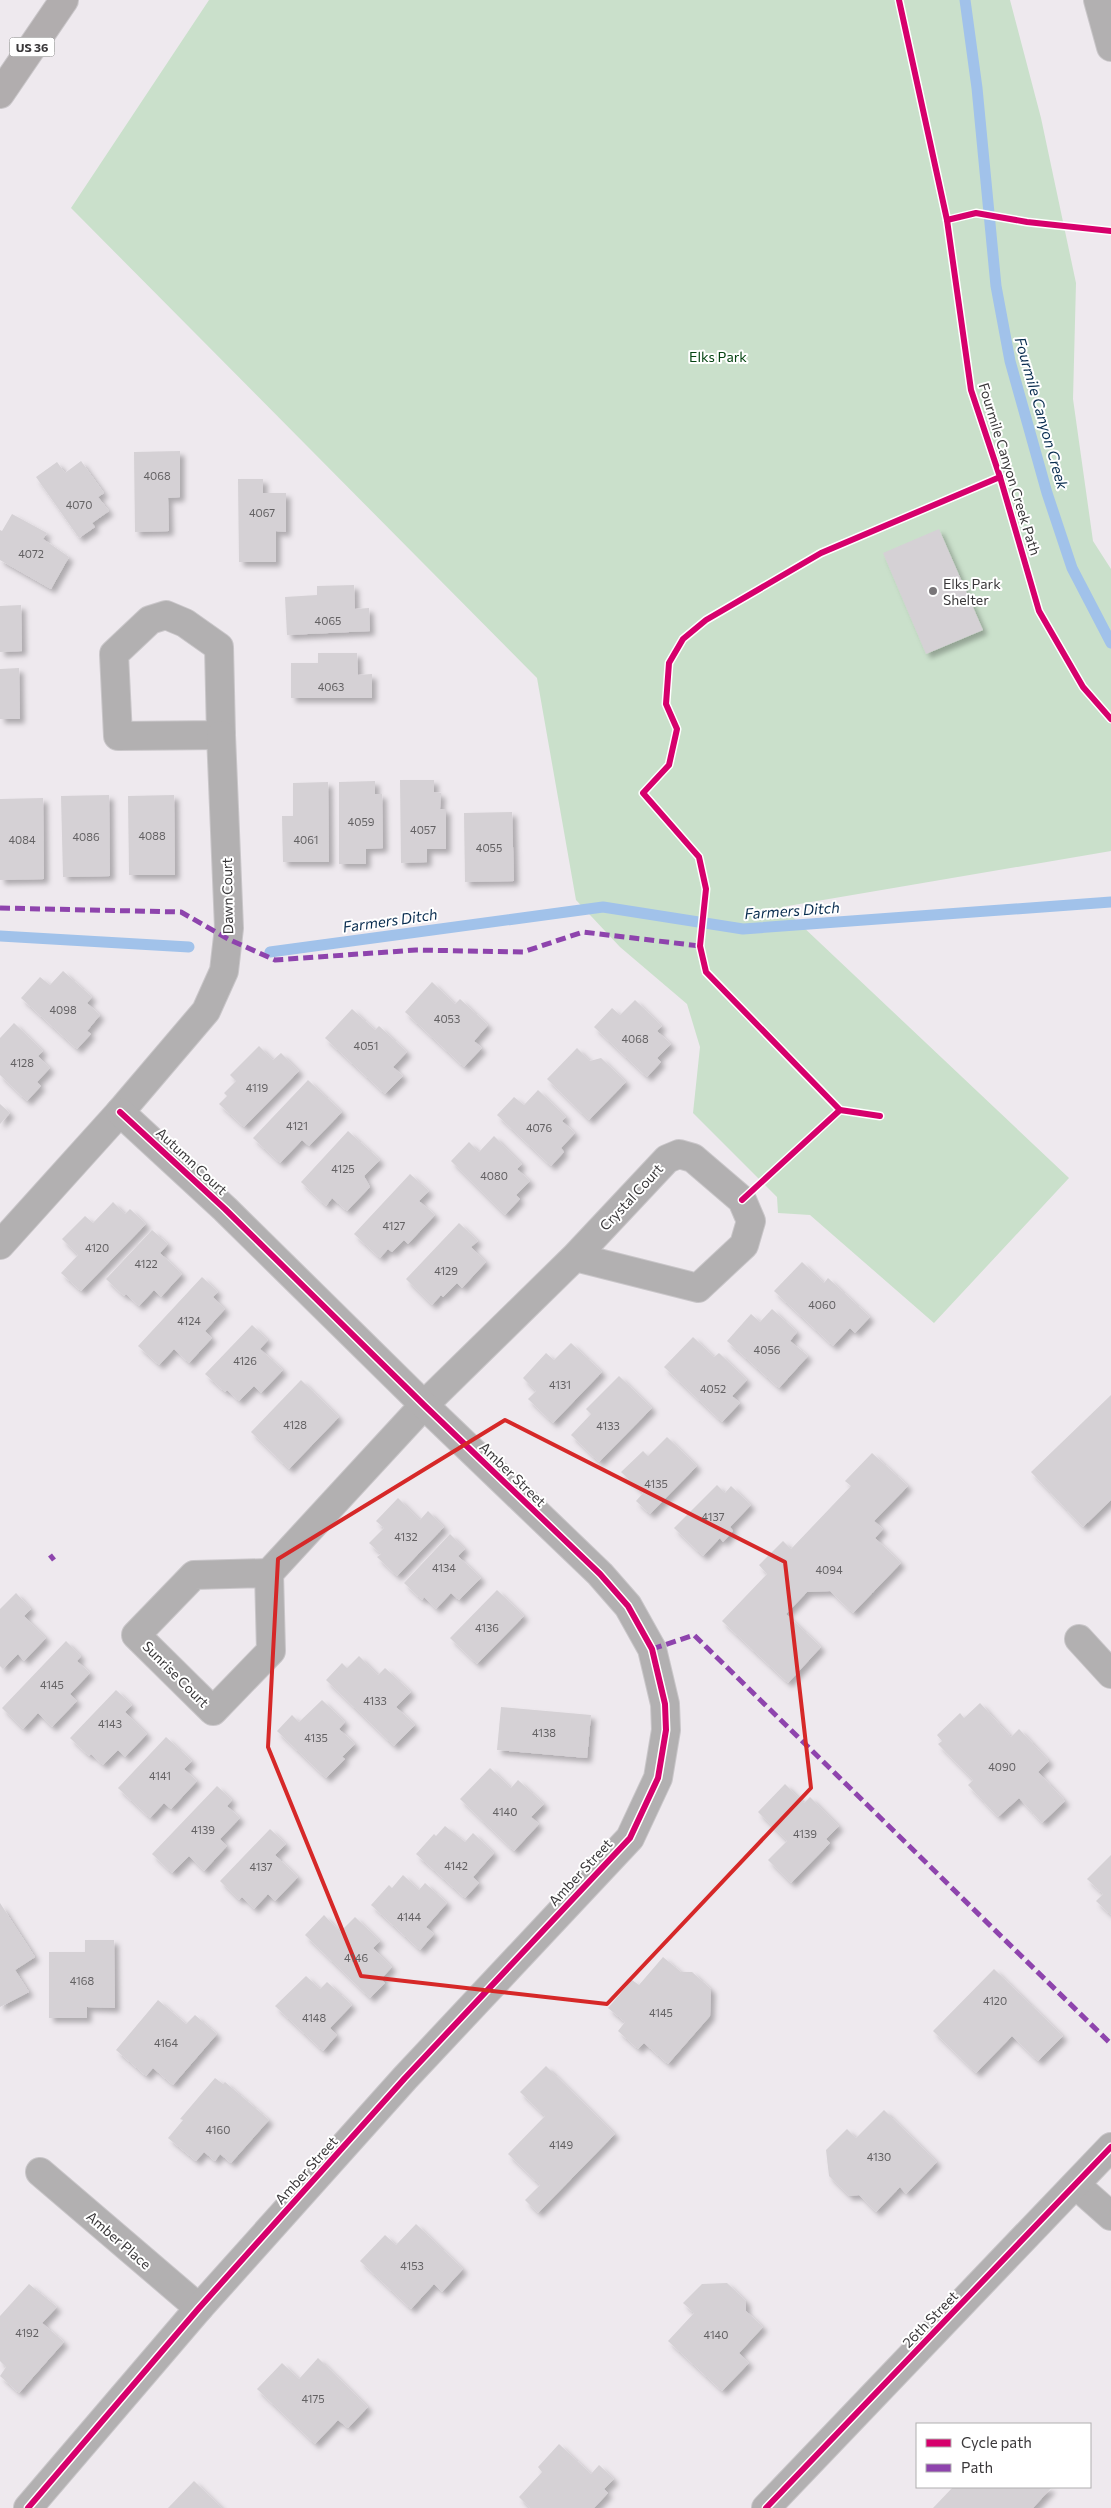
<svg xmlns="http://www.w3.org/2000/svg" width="1111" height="2508" font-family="Commissioner,sans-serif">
	<defs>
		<filter id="shadow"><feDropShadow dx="4.5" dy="4.5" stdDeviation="2.5" flood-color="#0004"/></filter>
	</defs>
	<rect width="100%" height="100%" fill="#eee9ee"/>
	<path fill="#cae0cb" d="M209 0H1010L1041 118 1076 283 1073 399 1093 541 1111 569V851L782 907 1069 1178 934 1323 810 1215 778 1213 777 1197 693 1113 700 1047 687 1004 620 947 576 900 537 678 71 208Z"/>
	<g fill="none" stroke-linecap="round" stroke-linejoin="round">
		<g stroke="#a1c2ea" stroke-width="11">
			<path d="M965 0 977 88 996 286 1010 361 1047 493 1072 568 1111 643"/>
			<path d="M0 936 189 947"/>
			<path d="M270 952 603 907 743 929 1111 902"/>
		</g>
	</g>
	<g fill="#d5d1d5" filter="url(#shadow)">
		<path d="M180 451V497L168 498 169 531 135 532 134 452Z"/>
		<path d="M81 461 104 493 98 497 109 511 92 523 95 527 79 538 36 477 57 462 65 473Z"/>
		<path d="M238 479H263V493H286V532L276 531V562H239Z"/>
		<path d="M12 514 47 533 43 539 69 557 51 589 0 560V530L2 531Z"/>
		<path d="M939 529 983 630 926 654 883 553Z"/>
		<path d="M354 585 355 609 369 608 370 631 287 635 285 597 317 595V586Z"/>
		<path d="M21 605 22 651 0 652V606Z"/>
		<path d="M318 653H357L358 675 372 674V698H291V663H318Z"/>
		<path d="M19 668 20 719H0V669Z"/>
		<path d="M400 780H434V792L441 793 440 809H446V849H427V862L401 863Z"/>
		<path d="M375 781V794H382L383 848 366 849V864H339V782Z"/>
		<path d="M328 782 329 862H283L282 816H293V783Z"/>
		<path d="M109 795 110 876 63 877 61 796Z"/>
		<path d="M174 795 175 875H129L128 796Z"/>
		<path d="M43 798 44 879 0 880V799Z"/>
		<path d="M512 812 514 881 465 882 464 813Z"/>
		<path d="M63 971 92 997 87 1003 100 1015 87 1031 91 1034 77 1049 21 998 40 977 50 985Z"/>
		<path d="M432 982 455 1004 460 999 488 1025 474 1041 482 1048 464 1067 405 1012Z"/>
		<path d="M635 1000 662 1026 657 1031 671 1044 657 1058 661 1062 647 1077 594 1027 612 1008 620 1015Z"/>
		<path d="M352 1009 375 1030 379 1026 407 1052 393 1067 403 1076 385 1094 325 1038Z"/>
		<path d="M14 1023 43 1051 38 1056 50 1068 37 1082 41 1086 27 1101 0 1075V1038Z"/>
		<path d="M259 1046 273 1060 281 1053 299 1071 244 1127 219 1104 227 1096 224 1093 236 1081 230 1075Z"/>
		<path d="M577 1048 590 1061 601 1058 626 1082 589 1120 547 1079Z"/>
		<path d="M308 1080 342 1112 309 1146 302 1140 280 1163 253 1138Z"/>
		<path d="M538 1090 566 1117 562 1121 575 1133 561 1148 564 1152 551 1166 497 1115 514 1097 524 1105Z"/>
		<path d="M0 1104 10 1113 0 1124Z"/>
		<path d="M348 1131 380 1160 364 1176 370 1187 347 1211 332 1198 326 1206 301 1182Z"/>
		<path d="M494 1136 522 1164 517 1169 530 1181 516 1195 520 1199 505 1215 451 1161 469 1142 479 1152Z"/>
		<path d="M410 1174 429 1191 419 1201 435 1215 408 1244 404 1240 392 1252 388 1249 380 1258 354 1234Z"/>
		<path d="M113 1202 125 1214 130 1209 146 1224 81 1291 61 1273 78 1255 62 1239 85 1216 93 1223Z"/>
		<path d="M459 1223 478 1241 471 1247 486 1262 462 1288 457 1283 443 1297 441 1295 432 1305 406 1279Z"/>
		<path d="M152 1230 168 1244 160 1253 182 1274 161 1297 154 1290 139 1306 126 1294 124 1296 106 1279Z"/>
		<path d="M802 1262 824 1283 828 1278 870 1317 855 1333 850 1328 833 1346 774 1291Z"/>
		<path d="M202 1277 218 1292 213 1297 225 1309 205 1331 212 1338 189 1363 174 1349 159 1365 138 1346Z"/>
		<path d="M772 1309 797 1332 790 1341 808 1356 779 1388 727 1341 751 1314 760 1322Z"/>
		<path d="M252 1325 268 1340 260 1349 283 1370 261 1393 254 1386 239 1401 227 1390 225 1392 205 1374Z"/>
		<path d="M693 1337 714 1357 719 1353 747 1380 732 1396 740 1403 722 1422 664 1367Z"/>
		<path d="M571 1343 602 1372 553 1423 528 1399 536 1391 523 1378 546 1353 554 1360Z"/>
		<path d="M619 1376 652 1408 599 1462 571 1435 591 1414 586 1409Z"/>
		<path d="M301 1380 339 1417 289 1469 251 1432Z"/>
		<path d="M1111 1395V1500L1083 1527 1031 1472Z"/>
		<path d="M667 1437 697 1466 650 1514 636 1501 643 1493 621 1472 643 1451 648 1456Z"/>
		<path d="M872 1453 908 1486 874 1521 883 1529 875 1538 901 1563 853 1613 830 1591 807 1592 786 1614 821 1647 788 1683 722 1621 767 1574 759 1565 783 1541 791 1549 851 1486 845 1481Z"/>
		<path d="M717 1485 725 1493 731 1486 751 1505 730 1527 733 1531 723 1542 720 1538 703 1556 674 1528Z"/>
		<path d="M398 1498 420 1520 428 1511 444 1527 397 1576 377 1557 381 1554 369 1543 384 1528 376 1521Z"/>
		<path d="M450 1534 465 1549 458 1556 481 1578 459 1600 451 1593 436 1609 424 1597 422 1600 404 1583Z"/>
		<path d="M497 1590 524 1616 477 1664 450 1638Z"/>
		<path d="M16 1593 31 1609 24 1616 46 1638 24 1661 18 1654 3 1669 0 1666V1609Z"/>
		<path d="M66 1641 81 1656 77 1661 90 1673 70 1694 77 1701 52 1727 38 1713 23 1729 2 1708Z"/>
		<path d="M359 1656 378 1675 385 1668 411 1692 396 1707 415 1725 394 1746 326 1680 342 1663 347 1668Z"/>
		<path d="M116 1690 132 1705 125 1712 147 1734 125 1757 118 1750 103 1765 91 1754 89 1756 70 1738Z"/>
		<path d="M322 1700 345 1722 339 1729 355 1744 342 1757 345 1759 326 1778 277 1731 292 1715 299 1722Z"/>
		<path d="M980 1703 1011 1737 1019 1729 1049 1761 1038 1772 1065 1801 1042 1823 1019 1798 998 1817 968 1785 973 1780 938 1744 942 1741 937 1735 960 1713 964 1718Z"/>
		<path d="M501 1707 591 1715 587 1758 497 1750Z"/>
		<path d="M166 1737 192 1761 184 1769 197 1781 171 1809 164 1803 150 1818 118 1788Z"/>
		<path d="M490 1768 511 1788 518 1780 544 1804 531 1817 539 1824 514 1851 460 1799Z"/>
		<path d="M785 1784 804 1803 810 1797 839 1826 826 1839 830 1843 791 1883 768 1860 787 1841 758 1812Z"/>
		<path d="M217 1786 232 1800 227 1806 240 1818 220 1839 227 1846 204 1871 189 1856 172 1873 152 1854Z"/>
		<path d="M445 1826 465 1842 473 1833 494 1853 473 1877 479 1883 465 1898 416 1854 434 1834 436 1836Z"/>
		<path d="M270 1829 286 1844 275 1855 298 1877 275 1901 268 1894 254 1909 242 1897 239 1900 220 1881Z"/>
		<path d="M1111 1855V1915L1096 1901 1103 1894 1087 1879Z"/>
		<path d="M403 1875 419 1890 425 1883 447 1903 426 1927 434 1934 420 1950 371 1905 389 1885 392 1888Z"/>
		<path d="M0 1903 35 1957 15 1970 29 1992 0 2007Z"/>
		<path d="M324 1915 340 1932 355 1917 380 1941 373 1948 392 1967 381 1979 385 1983 370 1998 305 1935Z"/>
		<path d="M85 1940H114L115 2008 87 2007V2018H49V1952H85Z"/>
		<path d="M663 1957 681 1972H692L711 1989 710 2016 668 2064 644 2043 638 2049 618 2031 625 2022 608 2008 632 1980 639 1985Z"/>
		<path d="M994 1969 1063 2036 1038 2061 1012 2036 976 2073 933 2031Z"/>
		<path d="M306 1976 320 1989 327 1982 352 2005 330 2028 337 2035 323 2051 275 2006Z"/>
		<path d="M158 2000 186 2024 195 2015 217 2034 173 2085 153 2068 146 2076 116 2050Z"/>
		<path d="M546 2066 615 2134 538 2213 525 2200 540 2185 508 2154 545 2116 520 2092Z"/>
		<path d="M215 2078 223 2084 225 2082 269 2120 231 2163 220 2154 215 2161 204 2152 196 2161 168 2138 183 2120 180 2119Z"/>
		<path d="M884 2110 937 2162 906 2194 900 2187 876 2212 859 2195 849 2196 829 2176 826 2150 847 2129 856 2138Z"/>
		<path d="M416 2224 463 2269 442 2292 434 2284 411 2309 360 2261 385 2235 396 2245Z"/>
		<path d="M727 2283 746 2301V2311L763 2327 739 2353 749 2363 722 2391 668 2341 694 2313 683 2303 702 2284Z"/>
		<path d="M29 2284 57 2307 42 2323 64 2342 19 2393 0 2376 6 2367 0 2361V2316Z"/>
		<path d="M318 2358 368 2407 348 2428 338 2420 315 2444 257 2389 282 2363 299 2379Z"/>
		<path d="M559 2444 591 2474 599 2465 614 2479 604 2489 608 2493 594 2508H530L519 2497 542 2472 538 2467Z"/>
		<path d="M194 2481 222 2508H168Z"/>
		<path d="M953 2487H1050L1051 2488 1033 2508H933Z"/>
	</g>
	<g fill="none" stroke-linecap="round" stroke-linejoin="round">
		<g stroke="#c9c6c9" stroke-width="30">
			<g id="minor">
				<path d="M1098 0 1111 47"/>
				<path d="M166 615 185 623 219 647 221 735 118 736 114 654 150 620Z"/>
				<path d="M0 1245 120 1112 206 1011 224 971 229 928 221 735"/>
				<path d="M269 1573 424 1405 575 1257 698 1288 744 1245 751 1221 742 1200 693 1158 679 1154 667 1159 575 1257"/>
				<path d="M269 1573 271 1651 213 1711 136 1635 194 1575Z"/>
				<path d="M1079 1639 1111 1674"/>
				<path d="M40 2172 199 2308"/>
				<path d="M1076 2185 1111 2216"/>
				<path d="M28 2508 199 2308 405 2078 630 1838 658 1778 666 1730 665 1704 652 1649 628 1606 600 1574 424 1405 225 1209 120 1112"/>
				<path d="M766 2508 1111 2147"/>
			</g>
		</g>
		<g stroke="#c9c6c9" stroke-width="30">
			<path id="highway" d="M0 94 64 0"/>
		</g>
		<use href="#minor" stroke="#b2b0b1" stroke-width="28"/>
		<use href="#highway" stroke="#b1adae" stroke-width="28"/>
		<g stroke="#8e44ad" stroke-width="5" stroke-dasharray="10 5" stroke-linecap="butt">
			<path d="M0 908 181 912 228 939 275 960 416 950 523 952 583 932 700 946V942"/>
			<path d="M50 1555 54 1560"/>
			<path d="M652 1649 694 1635 1111 2044"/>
		</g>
		<g stroke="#fff" stroke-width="9">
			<g id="cycleway">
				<path d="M899 0 947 220 971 390 1000 477 1039 611 1083 687 1111 719"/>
				<path d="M947 220 976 213 1027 222 1111 231"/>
				<path d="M880 1116 840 1110 706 972 700 946 706 889 699 857 643 793 669 765 677 729 666 704 669 663 683 639 706 620 821 553 1000 477"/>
				<path d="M742 1200 840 1110"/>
				<path d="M28 2508 199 2308 405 2078 630 1838 658 1778 666 1730 665 1704 652 1649 628 1606 600 1574 424 1405 225 1209 120 1112"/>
				<path d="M766 2508 1111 2147"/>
			</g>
		</g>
		<use href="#cycleway" stroke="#d6006c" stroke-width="6"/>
	</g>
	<path fill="none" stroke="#d62828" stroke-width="4" stroke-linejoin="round" d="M505 1420 785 1562 811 1788 607 2004 361 1976 268 1747 278 1559Z"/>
	<circle fill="#797679" stroke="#fff" stroke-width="2" cx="933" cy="591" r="5"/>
	<g text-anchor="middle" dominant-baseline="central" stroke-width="4" stroke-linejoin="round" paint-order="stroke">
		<g font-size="11" fill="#636163">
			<text x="157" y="475">4068</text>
			<text x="79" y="504">4070</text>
			<text x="262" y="512">4067</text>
			<text x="31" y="553">4072</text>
			<text x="328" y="620">4065</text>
			<text x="331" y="686">4063</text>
			<text x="361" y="821">4059</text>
			<text x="423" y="829">4057</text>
			<text x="152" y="835">4088</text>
			<text x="86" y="836">4086</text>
			<text x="22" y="839">4084</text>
			<text x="306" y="839">4061</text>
			<text x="489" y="847">4055</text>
			<text x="63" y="1009">4098</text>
			<text x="447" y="1018">4053</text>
			<text x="635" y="1038">4068</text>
			<text x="366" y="1045">4051</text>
			<text x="22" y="1062">4128</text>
			<text x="257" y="1087">4119</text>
			<text x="297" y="1125">4121</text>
			<text x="539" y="1127">4076</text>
			<text x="343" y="1168">4125</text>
			<text x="494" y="1175">4080</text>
			<text x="394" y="1225">4127</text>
			<text x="97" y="1247">4120</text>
			<text x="146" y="1263">4122</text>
			<text x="446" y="1270">4129</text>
			<text x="822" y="1304">4060</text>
			<text x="189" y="1320">4124</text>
			<text x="767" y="1349">4056</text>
			<text x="245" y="1360">4126</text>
			<text x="560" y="1384">4131</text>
			<text x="713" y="1388">4052</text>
			<text x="295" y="1424">4128</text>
			<text x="608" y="1425">4133</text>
			<text x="656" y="1483">4135</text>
			<text x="713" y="1516">4137</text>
			<text x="406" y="1536">4132</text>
			<text x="444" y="1567">4134</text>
			<text x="829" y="1569">4094</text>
			<text x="487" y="1627">4136</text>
			<text x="52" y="1684">4145</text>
			<text x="375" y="1700">4133</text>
			<text x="110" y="1723">4143</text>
			<text x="544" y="1732">4138</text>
			<text x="316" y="1737">4135</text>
			<text x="1002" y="1766">4090</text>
			<text x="160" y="1775">4141</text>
			<text x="505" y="1811">4140</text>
			<text x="203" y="1829">4139</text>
			<text x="805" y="1833">4139</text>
			<text x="456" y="1865">4142</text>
			<text x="261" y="1866">4137</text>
			<text x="409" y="1916">4144</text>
			<text x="356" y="1957">4146</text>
			<text x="82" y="1980">4168</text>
			<text x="995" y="2000">4120</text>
			<text x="661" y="2012">4145</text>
			<text x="314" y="2017">4148</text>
			<text x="166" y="2042">4164</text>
			<text x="218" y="2129">4160</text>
			<text x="561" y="2144">4149</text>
			<text x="879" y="2156">4130</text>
			<text x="412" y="2265">4153</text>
			<text x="27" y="2332">4192</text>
			<text x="716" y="2334">4140</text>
			<text x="313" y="2398">4175</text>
		</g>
		<rect fill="#fff" stroke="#757475" stroke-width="1" x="9.5" y="37.5" width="45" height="19" rx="4"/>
		<g font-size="12" font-weight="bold" fill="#3a383a">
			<text x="32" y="47">US 36</text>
		</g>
		<g font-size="14" fill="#054412" stroke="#fff">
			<text x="718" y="356">Elks Park</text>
		</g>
		<g font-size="14" fill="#3a383a" stroke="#fff">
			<text transform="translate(1010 469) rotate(73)">Fourmile Canyon Creek Path</text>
			<text transform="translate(227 896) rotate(-91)">Dawn Court</text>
			<text transform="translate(192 1161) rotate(43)">Autumn Court</text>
			<text transform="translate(631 1197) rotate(-47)">Crystal Court</text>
			<text transform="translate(513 1474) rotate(44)">Amber Street</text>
			<text transform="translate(176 1674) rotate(45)">Sunrise Court</text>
			<text transform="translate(580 1872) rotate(-47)">Amber Street</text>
			<text transform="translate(306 2170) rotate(-48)">Amber Street</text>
			<text transform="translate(119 2240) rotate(41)">Amber Place</text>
			<text transform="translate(930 2319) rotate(-46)">26th Street</text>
		</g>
		<g font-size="14" fill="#3a383a" stroke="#fff" text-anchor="start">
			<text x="943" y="583">Elks Park<tspan x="943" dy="16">Shelter</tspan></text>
		</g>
		<g font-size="15" font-style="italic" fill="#092d50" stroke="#fff">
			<text transform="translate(1042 413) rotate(74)">Fourmile Canyon Creek</text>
			<text transform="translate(792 910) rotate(-4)">Farmers Ditch</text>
			<text transform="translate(390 920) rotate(-8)">Farmers Ditch</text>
		</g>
	</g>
	<rect x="916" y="2423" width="175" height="65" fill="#ffffff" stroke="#b0afb0"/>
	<rect x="926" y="2439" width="25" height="8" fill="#d6006c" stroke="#b0afb0"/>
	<text x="961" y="2448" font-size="15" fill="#3a383a">Cycle path</text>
	<rect x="926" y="2464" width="25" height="8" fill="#8e44ad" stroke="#b0afb0"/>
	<text x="961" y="2473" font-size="15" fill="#3a383a">Path</text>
</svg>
